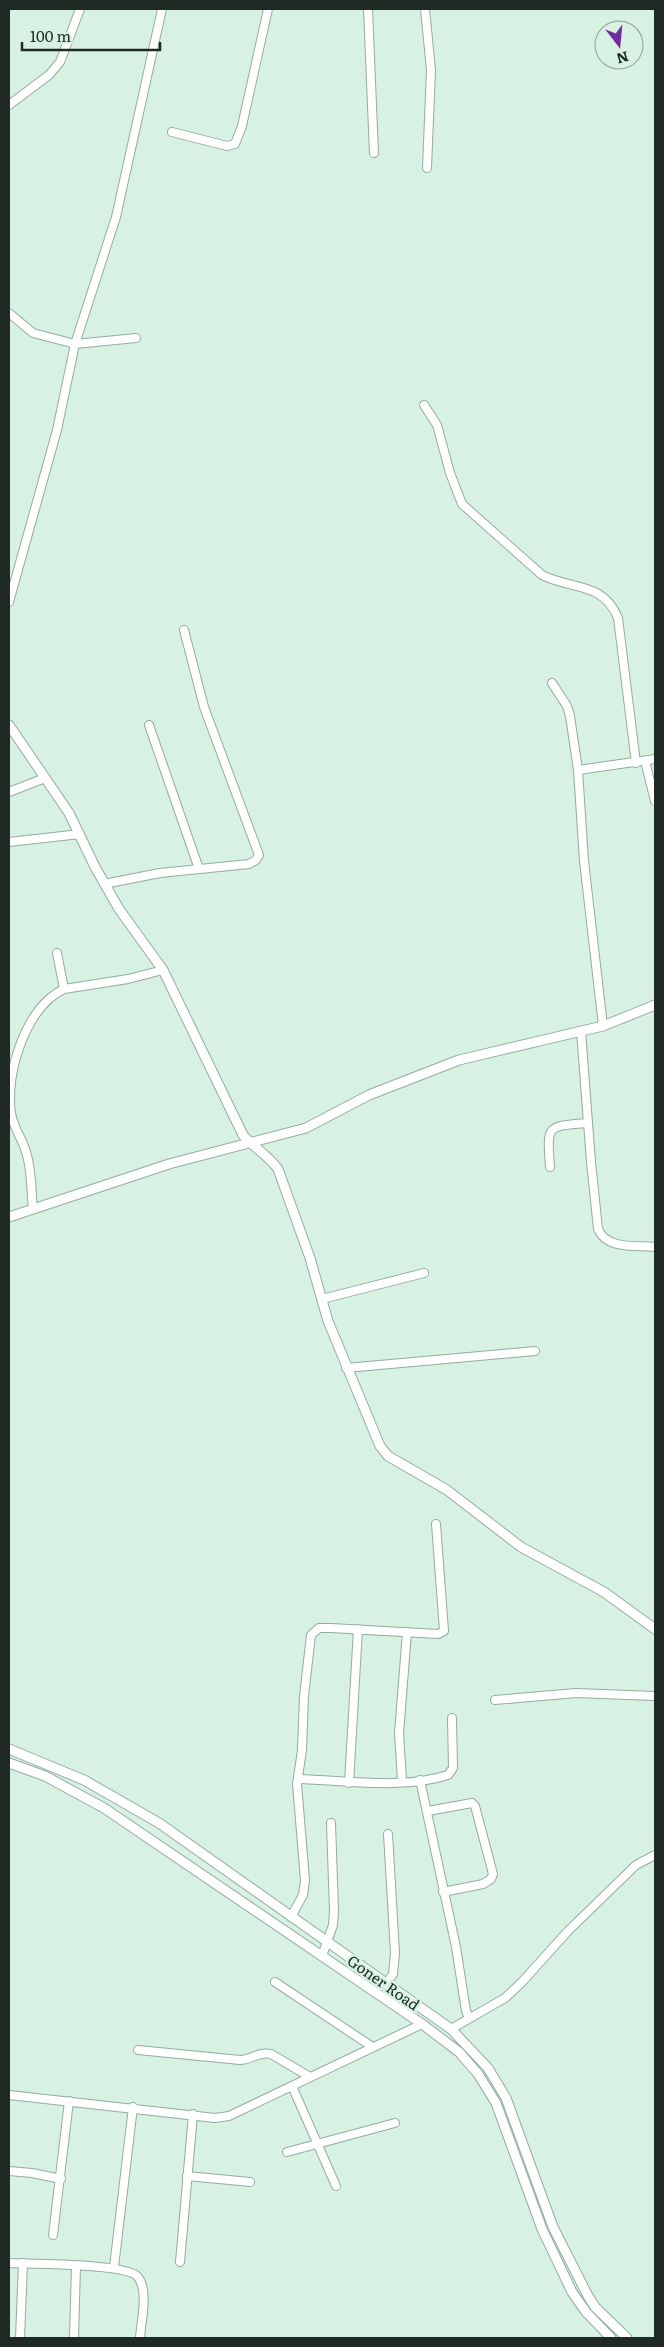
<svg xmlns="http://www.w3.org/2000/svg" width="664" height="2347" font-family="Literata,serif">
	<rect width="100%" height="100%" fill="#d7f2e3"/>
	<g fill="none" stroke-linecap="round" stroke-linejoin="round">
		<g stroke="#93ac9e" stroke-width="10">
			<g id="minor">
				<path d="M368 9 374 153"/>
				<path d="M425 9 431 70 427 168"/>
				<path d="M9 105 49 75 60 62 80 9"/>
				<path d="M172 132 227 146 235 144 242 126 268 9"/>
				<path d="M9 313 33 333 75 344 136 338"/>
				<path d="M424 405 437 425 450 473 462 504 542 575C571 590 603 581 618 618L636 763"/>
				<path d="M9 602 57 430 75 344 116 217 162 9"/>
				<path d="M552 683 567 706 570 716 578 770 584 861 603 1026"/>
				<path d="M149 725 199 869"/>
				<path d="M645 761 655 801"/>
				<path d="M578 770 655 759"/>
				<path d="M9 792 45 778"/>
				<path d="M9 842 80 834"/>
				<path d="M104 884 160 873 249 864 256 860 259 855 204 707 184 630"/>
				<path d="M57 953 64 989"/>
				<path d="M581 1031 591 1162 598 1229C607 1250 635 1245 655 1247"/>
				<path d="M550 1167C547 1125 546 1126 588 1123"/>
				<path d="M33 1209C31 1191 32 1170 26 1152 22 1138 13 1127 11 1113 5 1073 26 1007 64 989L128 979 163 970"/>
				<path d="M322 1299 424 1273"/>
				<path d="M346 1368 535 1351"/>
				<path d="M495 1700 576 1693 655 1696"/>
				<path d="M298 1779C346 1780 401 1790 448 1775L453 1768 452 1718"/>
				<path d="M420 1780 456 1947 466 2011 469 2018"/>
				<path d="M402 1781 399 1733 407 1632"/>
				<path d="M349 1783 358 1629"/>
				<path d="M428 1811 472 1803 475 1806 493 1874 491 1879 483 1884 443 1892"/>
				<path d="M291 1917 303 1895 305 1880 297 1784 302 1750 304 1696 311 1635 319 1628H331L438 1634 444 1631 436 1524"/>
				<path d="M322 1956 333 1925 334 1911 331 1823"/>
				<path d="M275 1982 371 2046"/>
				<path d="M386 1984 393 1974 395 1953 388 1834"/>
				<path d="M451 2029 505 1998 522 1982 568 1931 636 1865 655 1855"/>
				<path d="M138 2050 240 2060C251 2060 259 2051 271 2054L310 2077"/>
				<path d="M292 2086 336 2186"/>
				<path d="M9 2095 215 2118 229 2116 422 2024"/>
				<path d="M287 2152 395 2123"/>
				<path d="M9 2171 32 2173 61 2179"/>
				<path d="M187 2176 250 2182"/>
				<path d="M53 2235 69 2101"/>
				<path d="M180 2262 193 2114"/>
				<path d="M9 2263C30 2264 128 2263 138 2277 149 2292 141 2321 140 2338"/>
				<path d="M114 2267 133 2107"/>
				<path d="M20 2338 23 2263"/>
				<path d="M74 2338 76 2266"/>
			</g>
		</g>
		<g stroke="#93ac9e" stroke-width="11">
			<g id="tertiary">
				<path d="M9 725 69 813 95 867 119 909 163 970 243 1135C254 1148 268 1155 278 1169L310 1258 328 1321 380 1446 388 1456 447 1490 521 1547 604 1592 655 1629"/>
				<path d="M9 1217 169 1164 306 1128 369 1095 459 1060 603 1026 655 1005"/>
				<path d="M9 1749 84 1780 159 1823 451 2029 488 2068 506 2098 553 2227 588 2296 595 2307 627 2338"/>
				<path d="M9 1763 45 1776 104 1808 422 2024 459 2052 478 2074 496 2103 542 2229 572 2292 586 2312 611 2338"/>
			</g>
		</g>
		<use href="#minor" stroke="#fff" stroke-width="8"/>
		<use href="#tertiary" stroke="#fff" stroke-width="9"/>
	</g>
	<g text-anchor="middle" dominant-baseline="central" stroke-width="5" stroke-linejoin="round" paint-order="stroke">
		<g font-size="15" fill="#202a24" stroke="#d7f2e3">
			<text transform="translate(384 1982) rotate(35)">Goner Road</text>
		</g>
	</g>
	<rect width="664" height="2347" fill="none" stroke="#202a24" stroke-width="20"/>
	<g transform="translate(619 45) rotate(164)"><circle r="24" fill="#d7f2e3" stroke="#8ea297"/>
	<path d="M0-4L9 19L0 12L-9 19Z" fill="#712da1"/>
	<text y="-8" font-size="14" font-weight="bold" text-anchor="middle" fill="#202a24">N</text>
	</g>
	<path d="M22 42v8h138v-8" fill="none" stroke="#202a24" stroke-width="2.5"/>
	<text x="30" y="42" font-size="15" fill="#202a24" stroke="#d7f2e3" stroke-width="4" paint-order="stroke">100 m</text>
</svg>
